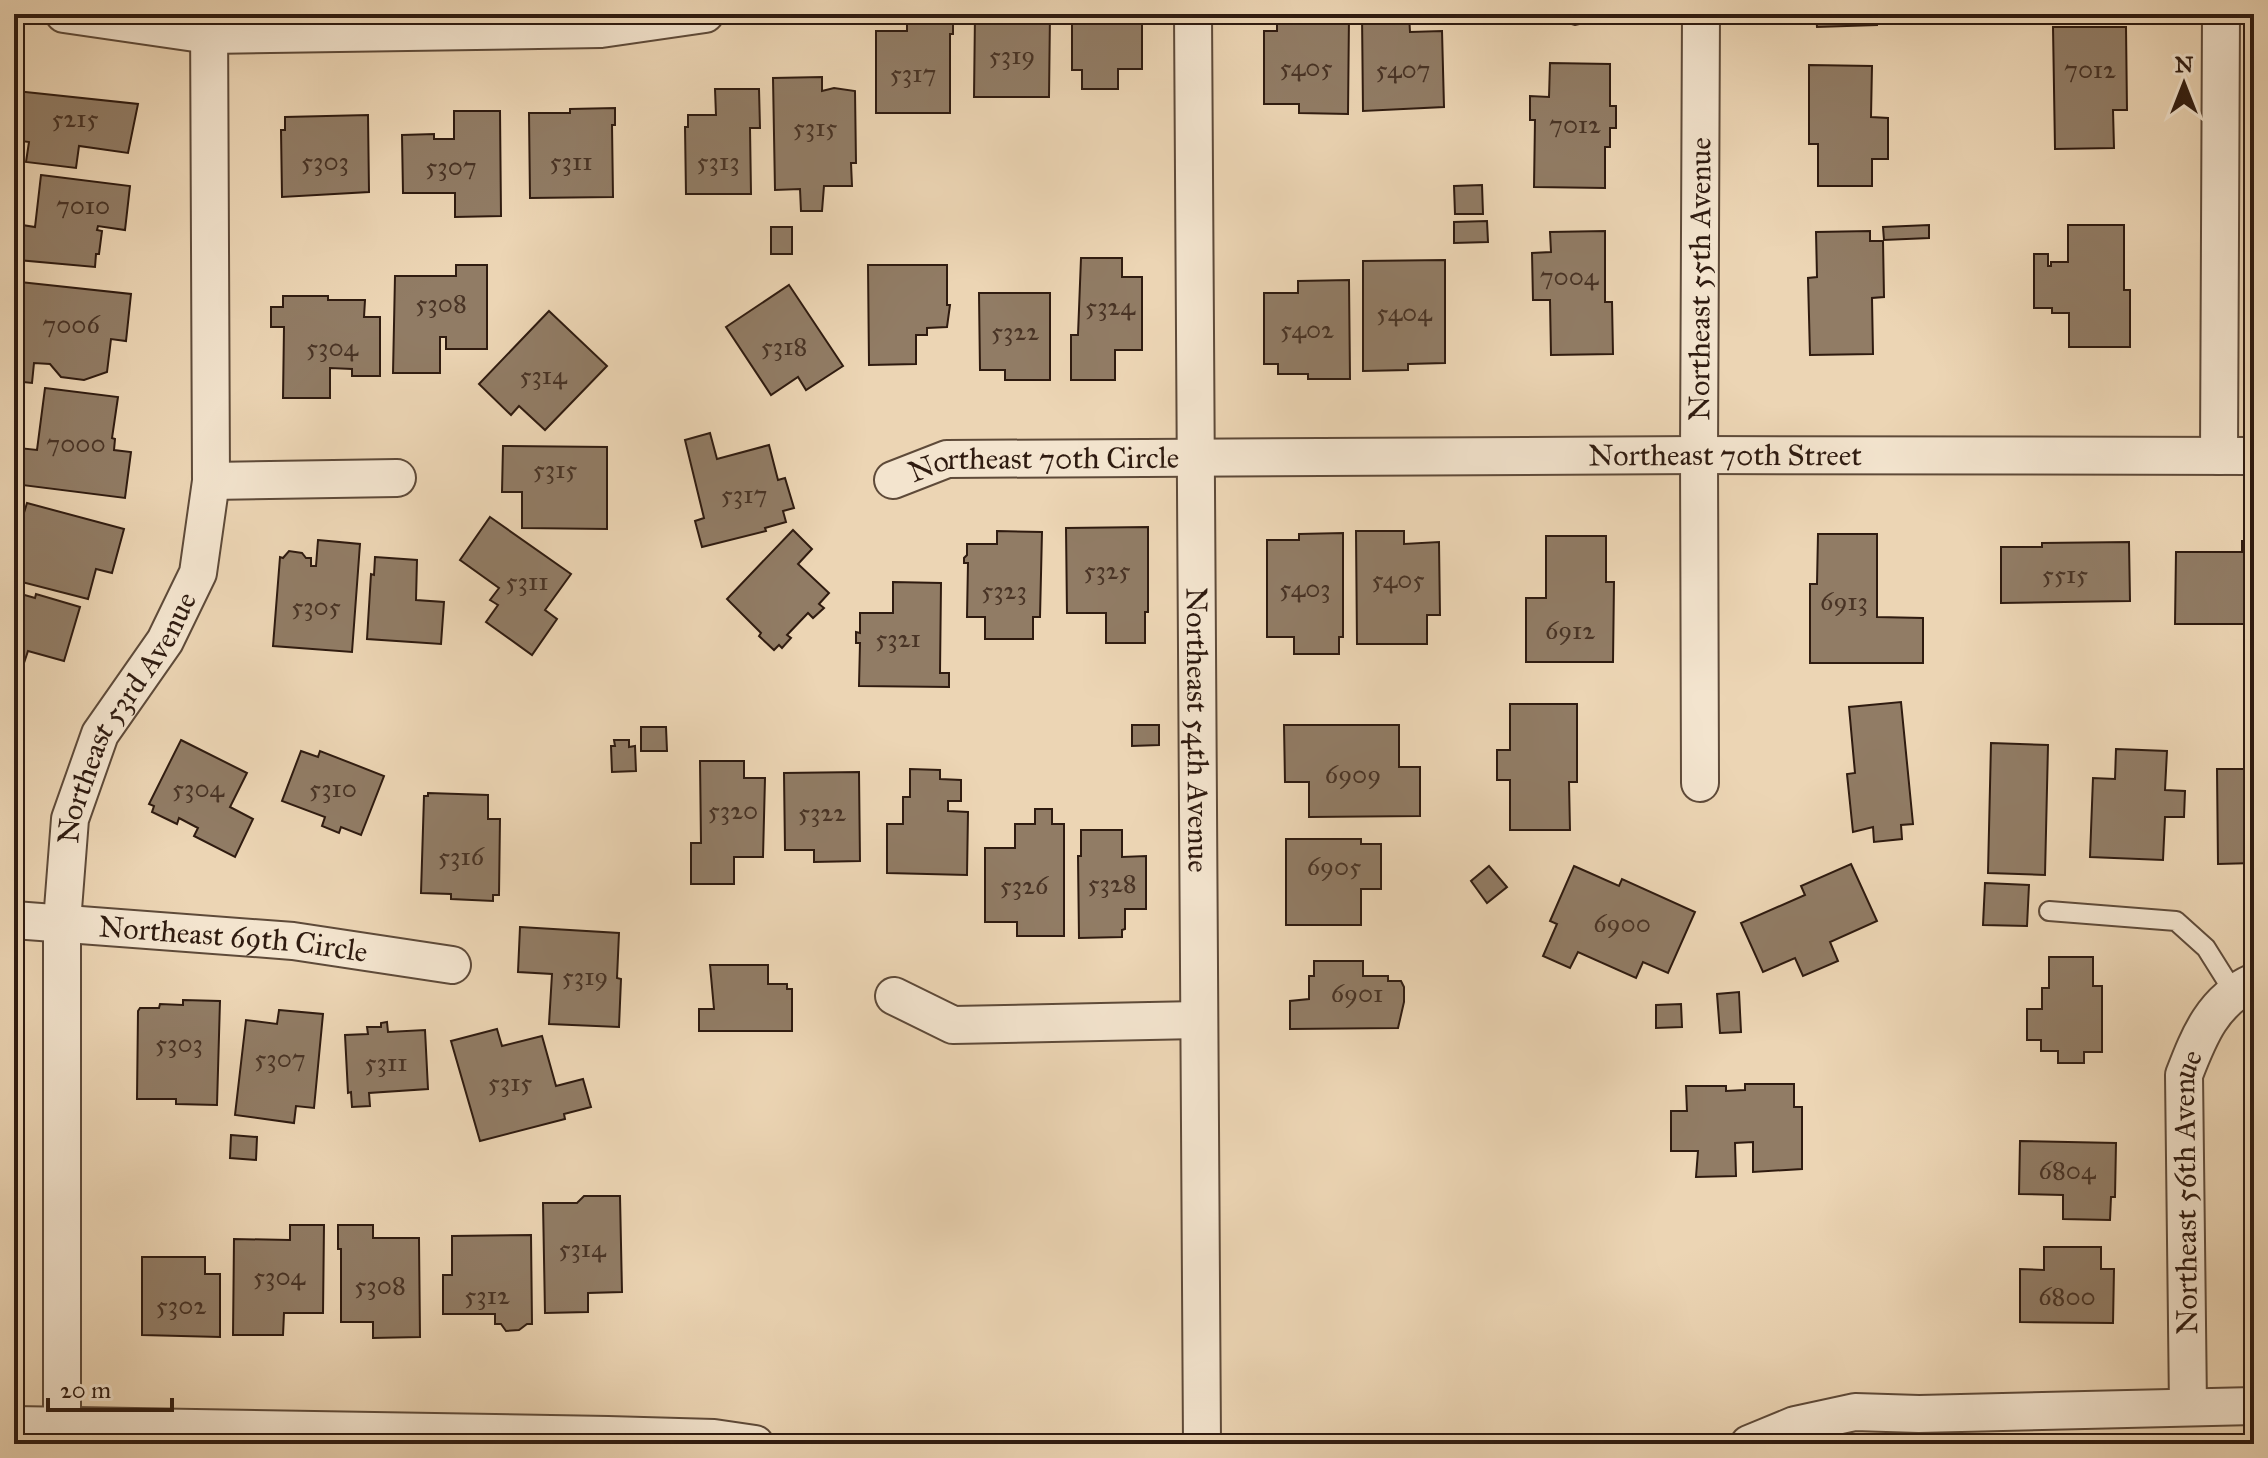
<svg xmlns="http://www.w3.org/2000/svg" width="2268" height="1458" font-family="'IM FELL Great Primer',serif">
	<rect width="100%" height="100%" fill="#ecd5b4"/>
	<filter id="stains"><feTurbulence type="fractalNoise" baseFrequency=".0025" numOctaves="4"/><feColorMatrix values="0 0 0 0 .2 0 0 0 0 .09 0 0 0 0 .02 0 0 0 .5 -.17"/></filter>
	<radialGradient id="worn" r=".72"><stop offset=".6" stop-color="#630" stop-opacity="0"/><stop offset="1" stop-color="#630" stop-opacity=".3"/></radialGradient>
	<g fill="#917c65" stroke="#2f1b10" stroke-width="2">
		<path d="M975 14H1050L1049 97H974Z"/>
		<path d="M1072 14H1142V69H1118V89H1082V70H1072Z"/>
		<path d="M1362 14H1409L1410 32 1442 31 1444 107 1363 111Z"/>
		<path d="M1549 14H1610V21L1598 22V20L1575 25 1549 18Z"/>
		<path d="M1816 14H1877V25L1817 27Z"/>
		<path d="M1305 16H1349L1348 114 1299 113V104H1264V31H1277V23H1305Z"/>
		<path d="M907 17H953V34H950V113H876V31H907Z"/>
		<path d="M2053 27H2126L2127 110H2113L2114 148 2055 149Z"/>
		<path d="M1550 63 1610 64V106H1616V128H1610V147H1605V188L1534 187 1535 120H1530V96L1549 97Z"/>
		<path d="M1809 65 1872 66 1871 117 1888 118V159H1872V186H1818V144H1809Z"/>
		<path d="M822 77V91L834 88 855 91 856 163H851L852 186H824L822 211H801L800 189 775 190 773 78Z"/>
		<path d="M715 89H759L760 128H750L751 194H686L685 127H688V115H716Z"/>
		<path d="M16 91 138 104 128 153 79 146 76 168 26 162 29 142 14 140Z"/>
		<path d="M615 108V125H612L613 197 530 198 529 113H570V109Z"/>
		<path d="M454 111H500L501 216 455 217V193H403L402 135 434 134V139H454Z"/>
		<path d="M368 115 369 192 282 197 281 130H285V117Z"/>
		<path d="M41 175 130 186 125 230 98 226 97 230 102 231 99 254H96L95 267 18 260 22 225 35 227Z"/>
		<path d="M1482 185 1483 214H1455L1454 186Z"/>
		<path d="M1487 221 1488 242 1454 243V222Z"/>
		<path d="M1929 225V238L1884 240 1883 227Z"/>
		<path d="M2068 225H2124V290H2130V347H2069V313H2052V308H2034V254H2048V266H2051V262H2068Z"/>
		<rect x="771" y="227" width="21" height="27"/>
		<path d="M1605 231V302H1612L1613 354 1551 355 1550 300H1533L1532 253 1551 252 1550 232Z"/>
		<path d="M1870 231V241H1883L1884 297 1872 298 1873 354 1810 355 1808 278 1817 277 1816 232Z"/>
		<path d="M1081 258H1122V277H1142V350H1115V380H1071V335H1078Z"/>
		<path d="M1445 260V363L1408 364V370L1363 371V261Z"/>
		<path d="M456 265H487V349H446V337H440V373H393L395 276H456Z"/>
		<path d="M868 265H947V305H950L947 327 927 328V335H916V364L869 365Z"/>
		<path d="M1349 280 1350 379H1308V374H1278V364H1264V293H1298V281Z"/>
		<path d="M20 282 131 294 126 341 111 339 107 372 84 380 61 377 50 364 34 363 32 383 14 381V309H17Z"/>
		<path d="M789 285 843 366 806 390 798 377 771 395 726 327Z"/>
		<path d="M979 293H1050V380H1005V370H980Z"/>
		<path d="M283 296H328V300H365L364 317H380V376H352V369L330 368V398H283L284 327H271V307H283Z"/>
		<path d="M549 311 607 366 545 430 519 406 511 415 479 384Z"/>
		<path d="M45 388 118 397 112 438 115 439 114 450 131 452 125 498 14 484 19 448 37 450Z"/>
		<path d="M710 433 717 459 769 445 778 480 785 478 794 508 783 511 786 522 765 528 766 531 702 547 695 521 704 518 685 440Z"/>
		<path d="M503 446 607 447V529L522 528V492H502Z"/>
		<path d="M27 503 124 529 112 573 96 569 88 599 14 580V545Z"/>
		<path d="M490 517 571 574 545 610 557 619 532 655 486 622 498 605 490 600 499 588 460 560Z"/>
		<path d="M1148 527V612H1145V643H1106V613H1067L1066 528Z"/>
		<path d="M793 530 812 549 798 564 829 593 819 604 824 608 813 618 808 613 787 635 791 638 782 648 779 645 774 650 759 636 761 633 727 599Z"/>
		<path d="M997 531 1042 532 1040 617H1033V639H985V617H967L968 563H964V558L967 555V544H997Z"/>
		<path d="M1356 531H1404V544L1439 542 1440 615H1427V644H1357Z"/>
		<path d="M1343 533V637H1339V654H1294V637H1267V540H1299V534Z"/>
		<path d="M1818 534H1877V617L1923 618V663H1810V584H1817Z"/>
		<path d="M1546 536H1606V582H1614L1613 662H1526V598H1546Z"/>
		<path d="M318 540 360 544 352 652 273 646 280 557 283 558 289 551 302 553 306 558H311V566H316Z"/>
		<path d="M2242 541H2254V605H2250V624H2175L2176 552H2242Z"/>
		<path d="M2129 542 2130 601 2001 603V547H2042V543Z"/>
		<path d="M375 557 417 560 416 600 444 602 441 644 367 639 371 574 374 575Z"/>
		<path d="M893 582 941 583 940 673H949V687L859 686 860 643H856V632L860 633V613H893Z"/>
		<path d="M14 592 35 598 36 594 80 607 64 661 28 651 19 678 14 676Z"/>
		<path d="M1901 702 1913 824 1901 825 1902 839 1874 842 1873 827 1853 832 1847 774 1855 773 1849 707Z"/>
		<path d="M1510 704H1577V782H1569L1570 830H1510V780H1497V750H1510Z"/>
		<path d="M1132 725H1159V745L1132 746Z"/>
		<path d="M1284 725H1399V767H1420V816L1309 817V782H1285Z"/>
		<path d="M641 727H666L667 751H641Z"/>
		<path d="M181 740 247 773 230 807 253 819 235 857 194 836 198 828 179 818 177 824 152 812 154 806 149 804Z"/>
		<path d="M614 740H629V747L635 746 636 771 612 772 611 746H615Z"/>
		<path d="M1991 743 2048 745 2045 875 1988 873Z"/>
		<path d="M2116 749 2167 751 2165 790 2185 791 2184 817H2165L2163 860 2090 857 2093 778 2115 779Z"/>
		<path d="M301 751 318 757 320 751 384 776 361 835 341 827 339 833 322 826 325 817 282 801Z"/>
		<path d="M700 761H744V778H765L763 857H734V884H691V843H701Z"/>
		<path d="M910 769 940 770V779L961 780V801H948V811L968 812 967 875 887 873V824H903V797H910Z"/>
		<path d="M2217 769H2254V863L2218 864Z"/>
		<path d="M859 772 860 861 814 862V850H785L784 773Z"/>
		<path d="M428 793 488 795V819H500L499 895H493V901L451 899V894L421 893 424 796H428Z"/>
		<path d="M1035 809H1052V824H1064V936H1017V922H985V848H1015V824H1035Z"/>
		<path d="M1081 830H1122V857L1146 856V909H1125V929L1122 930V937L1079 938 1078 856H1081Z"/>
		<path d="M1286 839H1361V844H1381V889H1361V925H1286Z"/>
		<path d="M1851 864 1877 921 1830 942 1838 961 1803 976 1795 958 1763 972 1741 923 1805 895 1801 886Z"/>
		<path d="M1489 866 1507 887 1487 903 1471 881Z"/>
		<path d="M1574 866 1619 886 1622 879 1695 912 1668 973 1643 962 1636 978 1578 952 1570 968 1543 956 1557 924 1550 921Z"/>
		<path d="M1985 883 2029 885 2027 926 1983 925Z"/>
		<path d="M520 927 619 933 617 978 621 979 619 1027 549 1024 552 974 518 972Z"/>
		<path d="M2049 957H2093V986H2102V1052H2084V1063H2058V1051H2041V1040H2027V1009H2042V988H2049Z"/>
		<path d="M1314 961H1363V976H1388V981H1401L1404 987V1002L1398 1028 1290 1029V1001L1309 999V976H1314Z"/>
		<path d="M710 965H768V984H787V989H792V1031H699V1009H714Z"/>
		<path d="M1739 992 1741 1032 1720 1033 1717 994Z"/>
		<path d="M183 1000 220 1001 217 1105 176 1104V1099H137L138 1011 140 1008H159L160 1004 183 1005Z"/>
		<path d="M1681 1004 1682 1027 1656 1028V1005Z"/>
		<path d="M279 1010 323 1014 314 1108 296 1106 294 1123 235 1115 246 1020 277 1024Z"/>
		<path d="M387 1022 388 1032 425 1030 428 1089 369 1093 370 1106 352 1107 351 1092 348 1093 345 1035 368 1034 367 1027H381V1023Z"/>
		<path d="M497 1029 502 1046 542 1036 556 1086 583 1079 591 1107 564 1114 565 1119 480 1141 451 1041Z"/>
		<path d="M1745 1084H1794V1107H1802V1169L1753 1172V1142L1735 1143 1736 1176 1696 1177 1698 1151H1671V1111H1687L1686 1086H1726V1091L1745 1090Z"/>
		<path d="M231 1135 257 1137 256 1160 230 1158Z"/>
		<path d="M2020 1141 2116 1143 2115 1197H2111L2110 1220 2063 1219V1195L2019 1194Z"/>
		<path d="M584 1196H620L622 1292 588 1293V1312L545 1313 543 1203H577Z"/>
		<path d="M290 1225H324L323 1313H284L283 1335H233L234 1239 290 1240Z"/>
		<path d="M338 1225H373V1238H419L420 1337 373 1338V1322H341V1249H338Z"/>
		<path d="M531 1235 532 1324H527L519 1330 506 1331 501 1324H495V1314H443V1275H452V1236Z"/>
		<path d="M2044 1247H2101V1269H2114L2113 1323 2020 1322V1269L2044 1270Z"/>
		<path d="M142 1257H205V1274H220V1337L142 1335Z"/>
	</g>
	<g fill="none" stroke-linecap="round" stroke-linejoin="round">
		<g stroke="#5e4a39" stroke-width="22">
			<path id="lane" d="M2049 911 2176 921 2206 948 2233 991"/>
		</g>
		<g stroke="#5e4a39" stroke-width="40">
			<g id="street">
				<path d="M64 14 209 35 601 29 705 14"/>
				<path id="s1" d="M1193 14 1202 1444"/>
				<path d="M2219 456 2221 14"/>
				<path id="s2" d="M893 480 947 459 1699 455 2254 456"/>
				<path d="M211 481 397 478"/>
				<path id="s3" d="M1700 783 1699 455 1701 14"/>
				<path id="s4" d="M14 920 293 941 452 965"/>
				<path d="M894 996 953 1025 1198 1020"/>
				<path id="s5" d="M2188 1406 2184 1075C2199 1036 2213 1000 2254 982"/>
				<path d="M14 1425 608 1435 714 1438 755 1444"/>
				<path id="s6" d="M62 1425V922L70 819 100 734 165 641 198 573 211 481 209 14"/>
				<path d="M1749 1444 1795 1425 1855 1412 1919 1414 2254 1406"/>
			</g>
		</g>
		<use href="#lane" stroke="#f3e4ce" stroke-width="18"/>
		<use href="#street" stroke="#f3e4ce" stroke-width="36"/>
	</g>
	<g text-anchor="middle" dominant-baseline="central" stroke-width="7" stroke-linejoin="round" paint-order="stroke">
		<g font-size="26" fill="#483325">
			<text x="1012" y="55">5319</text>
			<text x="1306" y="67">5405</text>
			<text x="1403" y="69">5407</text>
			<text x="2090" y="69">7012</text>
			<text x="913" y="73">5317</text>
			<text x="75" y="118">5215</text>
			<text x="1575" y="124">7012</text>
			<text x="815" y="127">5315</text>
			<text x="325" y="161">5303</text>
			<text x="571" y="161">5311</text>
			<text x="718" y="161">5313</text>
			<text x="451" y="166">5307</text>
			<text x="83" y="205">7010</text>
			<text x="1569" y="276">7004</text>
			<text x="441" y="303">5308</text>
			<text x="1110" y="306">5324</text>
			<text x="1404" y="312">5404</text>
			<text x="71" y="324">7006</text>
			<text x="1307" y="329">5402</text>
			<text x="1015" y="331">5322</text>
			<text x="784" y="346">5318</text>
			<text x="332" y="347">5304</text>
			<text x="543" y="375">5314</text>
			<text x="76" y="443">7000</text>
			<text x="555" y="469">5315</text>
			<text x="744" y="494">5317</text>
			<text x="1107" y="570">5325</text>
			<text x="2065" y="574">5515</text>
			<text x="1398" y="579">5405</text>
			<text x="527" y="581">5311</text>
			<text x="1305" y="588">5403</text>
			<text x="1004" y="590">5323</text>
			<text x="1844" y="601">6913</text>
			<text x="316" y="606">5305</text>
			<text x="1570" y="630">6912</text>
			<text x="898" y="638">5321</text>
			<text x="1353" y="774">6909</text>
			<text x="198" y="788">5304</text>
			<text x="333" y="788">5310</text>
			<text x="733" y="810">5320</text>
			<text x="822" y="812">5322</text>
			<text x="461" y="856">5316</text>
			<text x="1334" y="866">6905</text>
			<text x="1112" y="883">5328</text>
			<text x="1024" y="885">5326</text>
			<text x="1622" y="923">6900</text>
			<text x="585" y="976">5319</text>
			<text x="1357" y="993">6901</text>
			<text x="179" y="1043">5303</text>
			<text x="280" y="1058">5307</text>
			<text x="386" y="1062">5311</text>
			<text x="510" y="1082">5315</text>
			<text x="2067" y="1170">6804</text>
			<text x="582" y="1248">5314</text>
			<text x="279" y="1276">5304</text>
			<text x="380" y="1285">5308</text>
			<text x="487" y="1295">5312</text>
			<text x="2067" y="1296">6800</text>
			<text x="181" y="1305">5302</text>
		</g>
		<g font-size="30" fill="#2f1b10" stroke="#f3e4ce">
			<text stroke="none"><textPath href="#s3" startOffset="504">Northeast 55th Avenue</textPath></text>
			<text stroke="none"><textPath href="#s2" startOffset="836">Northeast 70th Street</textPath></text>
			<text stroke="none"><textPath href="#s2" startOffset="154">Northeast 70th Circle</textPath></text>
			<text stroke="none"><textPath href="#s6" startOffset="722">Northeast 53rd Avenue</textPath></text>
			<text stroke="none"><textPath href="#s1" startOffset="716">Northeast 54th Avenue</textPath></text>
			<text stroke="none"><textPath href="#s4" startOffset="220">Northeast 69th Circle</textPath></text>
			<text stroke="none"><textPath href="#s5" startOffset="214">Northeast 56th Avenue</textPath></text>
		</g>
	</g>
	<rect width="2268" height="1458" fill="none" stroke="#ecd5b4" stroke-width="48"/>
	<rect x="16" y="16" width="2236" height="1426" fill="none" stroke="#2f1b10" stroke-width="4"/>
	<rect x="24" y="24" width="2220" height="1410" fill="none" stroke="#2f1b10" stroke-width="2"/>
	<g transform="translate(2184 84)" stroke="#f3e4ce" stroke-width="6" paint-order="stroke">
	<path d="M0-6L14 30L0 20L-14 30Z" fill="#2f1b10"/>
	<text y="-12" font-size="22" font-weight="bold" text-anchor="middle" fill="#2f1b10">N</text>
	</g>
	<path d="M48 1398v12h124v-12" fill="none" stroke="#2f1b10" stroke-width="4"/>
	<text x="60" y="1398" font-size="24" fill="#2f1b10" stroke="#f3e4ce" stroke-width="6" paint-order="stroke">20 m</text>
	<rect width="100%" height="100%" filter="url(#stains)"/>
	<rect width="100%" height="100%" fill="url(#worn)"/>
</svg>
